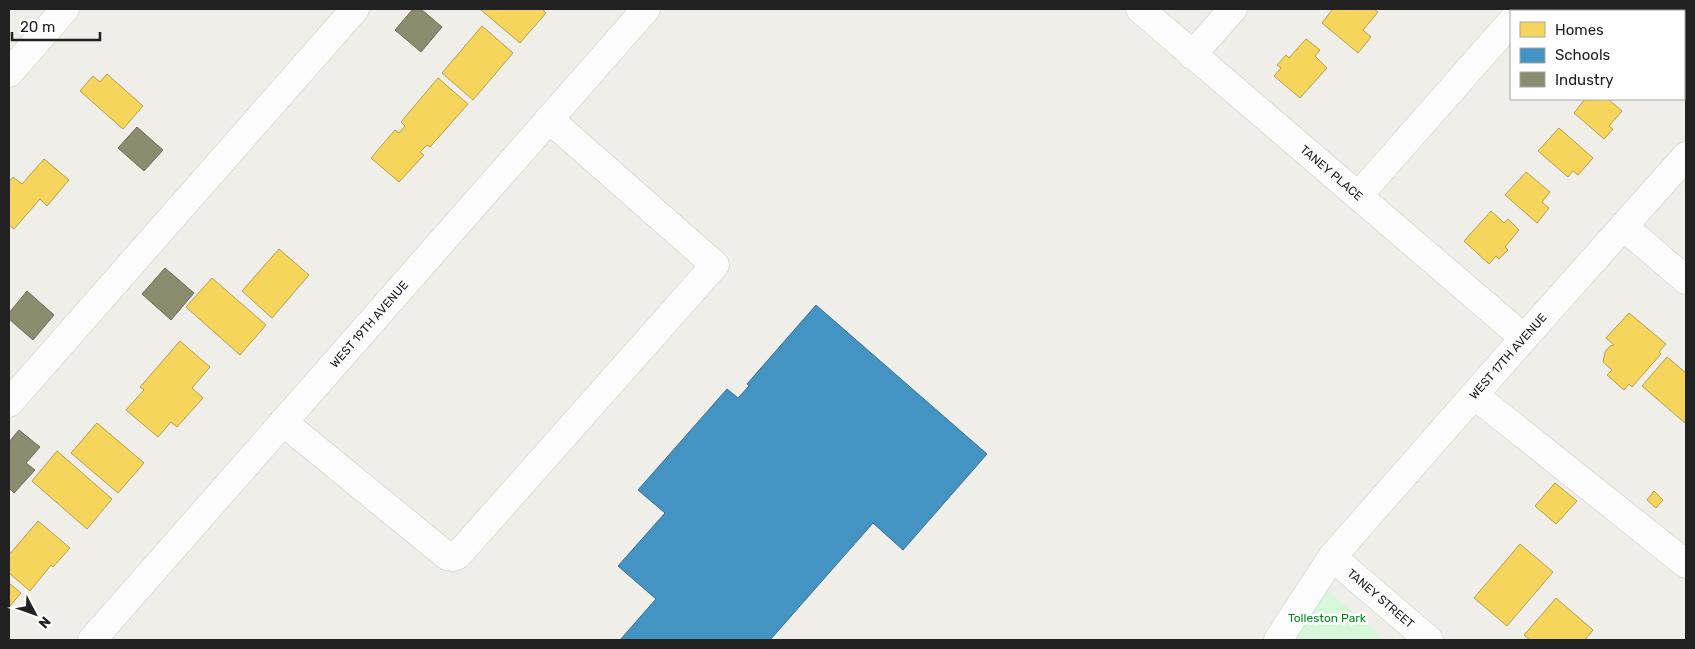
<svg xmlns="http://www.w3.org/2000/svg" width="1695" height="649" font-family="Rubik,sans-serif">
	<rect width="100%" height="100%" fill="#efeee9"/>
	<path fill="#d7f6da" d="M1322 586 1385 640H1289Z"/>
	<g fill="#f6d55c" stroke="#b69f4a">
		<path d="M480 9H542L546 13 520 43Z"/>
		<path d="M1331 9H1374L1378 12 1363 30 1371 37 1358 53 1322 23 1332 10Z"/>
		<path d="M1686 17V38L1684 41V20Z"/>
		<path d="M482 26 513 53 473 100 442 73Z"/>
		<path d="M1306 39 1320 50 1315 56 1327 68 1300 98 1274 76 1281 68 1277 65 1286 55 1289 58Z"/>
		<path d="M107 74 143 106 123 129 80 91 93 76 100 82Z"/>
		<path d="M438 78 468 104 430 147 427 145 420 152 424 155 399 182 371 158 395 130 399 133 405 126 401 122Z"/>
		<path d="M1585 99H1608L1622 111 1609 126 1613 129 1604 139 1574 113Z"/>
		<path d="M1559 128 1593 158 1578 175 1573 171 1568 177 1538 151Z"/>
		<path d="M44 159 69 180 47 206 40 199 14 229 9 225V182L13 177 22 184Z"/>
		<path d="M1526 172 1550 192 1542 202 1549 208 1537 223 1505 195Z"/>
		<path d="M1491 211 1504 223 1508 219 1519 230 1505 247 1508 250 1499 259 1496 256 1489 264 1464 241Z"/>
		<path d="M279 249 309 275 272 318 242 291Z"/>
		<path d="M212 278 266 325 240 355 186 307Z"/>
		<path d="M1629 313 1666 344 1659 352 1661 354 1632 387 1629 384 1624 390 1607 375 1612 370 1603 362 1605 352 1610 346 1614 345 1606 338Z"/>
		<path d="M180 341 210 367 192 388 203 398 177 427 171 422 158 437 126 410 144 390 140 387Z"/>
		<path d="M1667 357 1686 373V421L1685 423 1642 386Z"/>
		<path d="M97 423 144 463 118 493 71 453Z"/>
		<path d="M57 451 112 499 87 529 32 481Z"/>
		<path d="M1555 483 1577 501 1556 524 1535 506Z"/>
		<path d="M1654 491 1663 500 1656 508 1647 500Z"/>
		<path d="M38 521 70 548 53 567 51 565 30 591 9 573V555Z"/>
		<path d="M1520 544 1553 572 1507 626 1474 598Z"/>
		<path d="M9 583 21 593 9 607Z"/>
		<path d="M1556 598 1593 630 1585 640H1530L1524 635Z"/>
	</g>
	<path fill="#4393c3" stroke="#397192" d="M816 305 987 454 903 550 873 523 770 640H620L656 599 618 566 665 513 638 490 727 389 738 398 749 386 747 384Z"/>
	<g fill="#8c8c6e" stroke="#6c6c57">
		<path d="M413 9H421L442 27 421 52 395 30Z"/>
		<path d="M137 127 163 150 144 171 118 148Z"/>
		<path d="M165 268 194 293 171 320 142 294Z"/>
		<path d="M27 291 54 315 33 340 9 319V313Z"/>
		<path d="M19 430 40 447 26 463 35 470 14 493 9 488V442Z"/>
	</g>
	<g fill="none" stroke-linecap="round" stroke-linejoin="round">
		<g stroke="#c8c8c5" stroke-width="29">
			<g id="minor">
				<path id="s1" d="M1140 9 1524 338"/>
				<path d="M1192 55 1233 9"/>
				<path d="M9 73 65 9"/>
				<path d="M1358 196 1511 22"/>
				<path d="M1624 227 1686 280"/>
				<path d="M1474 395 1686 564"/>
				<path d="M9 403 355 9"/>
				<path d="M283 422 447 556 453 557 458 555 715 265 549 119"/>
				<path id="s2" d="M1332 557 1429 640"/>
				<path id="s3" d="M92 640 646 9"/>
				<path id="s4" d="M1278 640 1332 557 1524 338 1686 156"/>
			</g>
		</g>
		<use href="#minor" stroke="#fdfcfc" stroke-width="28"/>
	</g>
	<g text-anchor="middle" dominant-baseline="central" stroke-width="5" stroke-linejoin="round" paint-order="stroke">
		<g font-size="12" fill="#212121" stroke="#fff">
			<text stroke="none"><textPath href="#s1" startOffset="252">TANEY PLACE</textPath></text>
			<text stroke="none"><textPath href="#s3" startOffset="420">WEST 19TH AVENUE</textPath></text>
			<text stroke="none"><textPath href="#s4" startOffset="366">WEST 17TH AVENUE</textPath></text>
			<text stroke="none"><textPath href="#s2" startOffset="64">TANEY STREET</textPath></text>
		</g>
		<g font-size="12" fill="#06871c" stroke="#fff">
			<text x="1327" y="618">Tolleston Park</text>
		</g>
	</g>
	<rect width="1695" height="649" fill="none" stroke="#212121" stroke-width="20"/>
	<rect x="1510" y="10" width="175" height="90" fill="#ffffff" stroke="#a6a6a6"/>
	<rect x="1520" y="22" width="25" height="15" fill="#f6d55c" stroke="#a6a6a6"/>
	<text x="1555" y="35" font-size="15" fill="#212121">Homes</text>
	<rect x="1520" y="48" width="25" height="15" fill="#4393c3" stroke="#a6a6a6"/>
	<text x="1555" y="60" font-size="15" fill="#212121">Schools</text>
	<rect x="1520" y="72" width="25" height="15" fill="#8c8c6e" stroke="#a6a6a6"/>
	<text x="1555" y="85" font-size="15" fill="#212121">Industry</text>
	<g transform="translate(35 614) rotate(131)" stroke="#ffffff" stroke-width="4" paint-order="stroke">
	<path d="M0-4L9 19L0 12L-9 19Z" fill="#212121"/>
	<text y="-8" font-size="14" font-weight="bold" text-anchor="middle" fill="#212121">N</text>
	</g>
	<path d="M12 32v8h88v-8" fill="none" stroke="#212121" stroke-width="2.5"/>
	<text x="20" y="32" font-size="15" fill="#212121" stroke="#ffffff" stroke-width="4" paint-order="stroke">20 m</text>
</svg>
